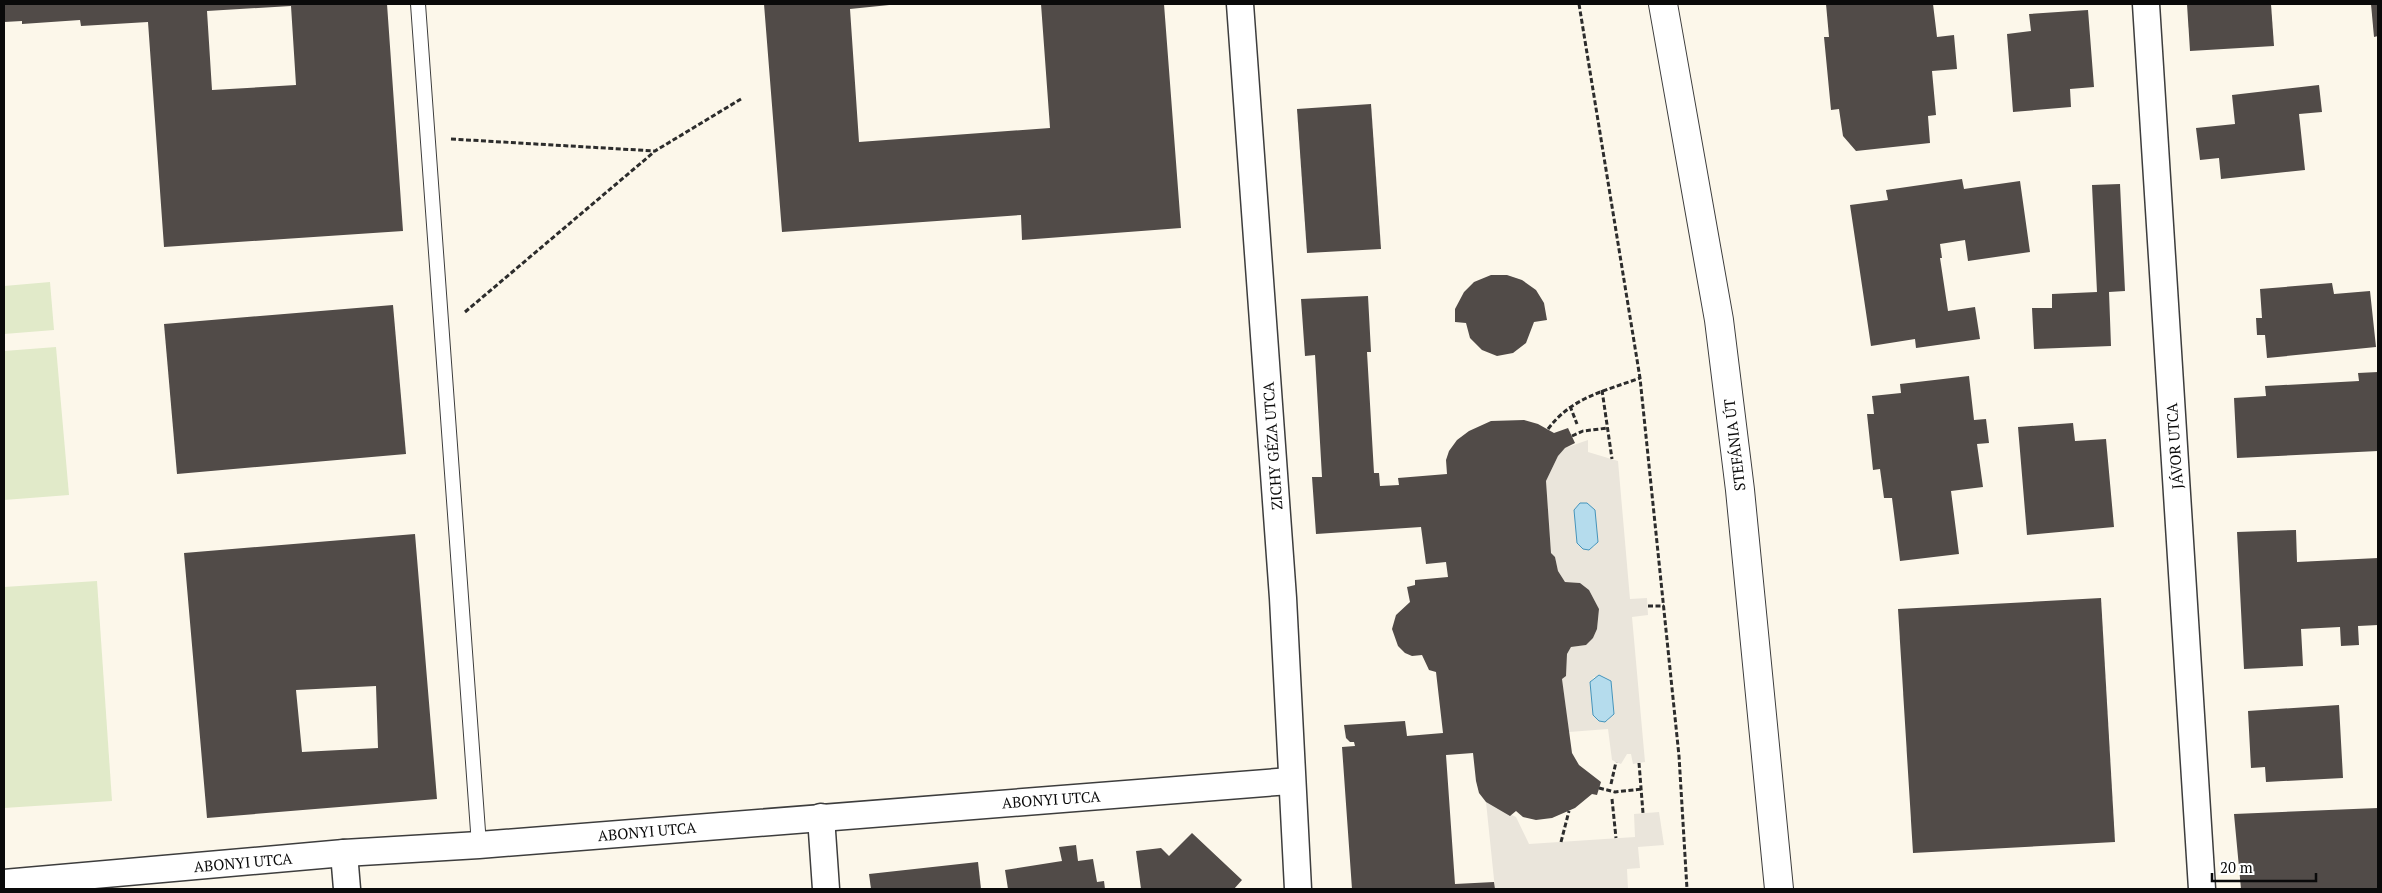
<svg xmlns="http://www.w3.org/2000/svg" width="2382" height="893" font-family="'PT Serif',serif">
	<rect width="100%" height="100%" fill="#fcf7ea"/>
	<g fill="#e1eac9">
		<path d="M50 282 54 330 4 334V286Z"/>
		<path d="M56 347 69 495 4 500V351Z"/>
		<path d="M97 581 112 801 4 808V587Z"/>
	</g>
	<g fill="#eae5db" fill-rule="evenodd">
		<path d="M1588 440V452L1618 461 1630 599 1647 598 1648 615 1632 617 1645 762 1633 764 1631 754H1627L1621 764 1612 760 1608 729 1569 732 1562 679 1566 676 1567 654 1571 647 1586 645 1593 638 1597 629 1599 609 1589 590 1580 583 1565 582 1558 571 1555 557 1551 553 1546 481 1558 456 1565 448ZM1579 506 1593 510 1598 541 1594 547H1582L1579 543 1574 510ZM1594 677 1609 681 1612 714 1608 721 1597 719 1595 715 1590 682Z"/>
		<path d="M1486 802 1516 817 1529 844 1635 837 1634 814 1659 812 1664 845 1638 847 1640 868 1627 869 1628 889H1495Z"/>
	</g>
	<g fill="#b5dced" stroke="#4594bb">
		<path d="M1580 503H1587L1595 510 1598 542 1589 550 1583 549 1577 543 1574 510Z"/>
		<path d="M1599 675 1611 681 1614 714 1605 722 1599 721 1593 715 1590 682Z"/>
	</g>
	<g fill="#514b48" fill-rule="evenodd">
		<path d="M4 4H387L403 231 164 247 148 22 81 26 80 20 22 24V21L4 22ZM291 6 296 85 212 90 207 11Z"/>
		<path d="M764 4H899L850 9 859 142 1050 128 1041 4H1164L1181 228 1022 240 1021 215 782 232Z"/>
		<path d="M1826 4H1933L1937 37 1954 35 1957 69 1932 71 1936 115 1928 116 1930 143 1856 151 1843 136 1839 109 1831 110 1824 37H1829Z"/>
		<path d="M2187 4H2271L2274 46 2190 51Z"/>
		<path d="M2371 4H2378V36L2374 37Z"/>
		<path d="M2088 10 2094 87 2070 89 2071 107 2013 112 2007 34 2031 31 2029 14Z"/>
		<path d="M2319 85 2322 112 2299 114 2305 170 2221 179 2219 158 2200 160 2196 128 2235 124 2232 95Z"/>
		<path d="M1371 104 1381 249 1307 253 1297 109Z"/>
		<path d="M1962 179 1964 189 2020 181 2030 252 1968 261 1965 240 1940 244 1942 258H1940L1948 311 1975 307 1980 339 1916 348 1915 339 1871 346 1850 205 1888 200 1886 190Z"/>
		<path d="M2120 184 2125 291 2109 292 2111 346 2034 349 2032 308H2052V294L2097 292 2092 185Z"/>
		<path d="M1491 275H1507L1522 280 1536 290 1544 303 1547 320 1534 322 1526 343 1513 353 1497 356 1482 350 1470 338 1466 323 1455 322V309L1464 292 1474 282Z"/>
		<path d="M2332 283 2334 294 2370 291 2376 347 2267 358 2265 335H2257L2256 318H2262L2260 289Z"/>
		<path d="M1368 296 1371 352H1367L1374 473H1379L1380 486 1399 485 1398 478 1447 474 1446 460 1449 451 1457 440 1469 431 1491 421 1524 420 1538 424 1554 433 1568 428 1575 443 1565 448 1558 456 1546 481 1551 553 1555 557 1558 571 1565 582 1580 583 1589 590 1599 609 1597 629 1593 638 1586 645 1571 647 1567 654 1566 676 1562 679 1572 753 1579 765 1601 782 1597 795 1592 794 1575 808 1552 818 1536 820 1523 817 1516 811 1510 816 1486 802 1479 793 1476 781 1473 753 1446 755 1455 884 1494 882 1495 889H1352L1342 747 1355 746 1354 742H1350L1346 738 1344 725 1405 721 1407 736 1443 733 1436 672 1429 670 1422 655 1412 656 1405 653 1398 646 1392 629 1396 615 1410 602 1407 587 1415 585V580L1448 577 1446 562 1426 564 1421 527 1316 534 1312 477H1322L1315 355 1305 356 1301 299Z"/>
		<path d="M393 305 406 454 177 474 164 324Z"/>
		<path d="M2378 372V451L2237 458 2234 398 2266 396 2265 386 2359 381 2358 373Z"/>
		<path d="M1969 376 1974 420 1986 419 1989 443 1977 444 1983 487 1951 491 1959 554 1900 561 1892 498H1884L1880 469 1873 470 1867 414H1874L1872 396 1901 393 1900 384Z"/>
		<path d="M2073 423 2075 441 2106 439 2114 527 2027 535 2018 427Z"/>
		<path d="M2296 530 2297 562 2378 558V625L2358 626 2359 645 2341 646 2340 627 2301 629 2303 666 2244 669 2237 532Z"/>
		<path d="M415 534 437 799 207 818 184 553ZM376 686 378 748 302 752 296 690Z"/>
		<path d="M2101 598 2115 842 1913 853 1898 609Z"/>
		<path d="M2339 705 2343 778 2266 782 2265 767 2251 768 2248 711Z"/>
		<path d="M2378 808V889H2241L2234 814Z"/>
		<path d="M1192 833 1242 880 1234 889H1141L1136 851 1161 848 1169 856Z"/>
		<path d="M1076 845 1078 861 1093 859 1097 882 1104 881 1105 889H1008L1005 870 1062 861 1059 847Z"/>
		<path d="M978 862 981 889H871L869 874Z"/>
	</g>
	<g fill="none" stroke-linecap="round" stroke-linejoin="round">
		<g stroke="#3d3d3d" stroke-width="16">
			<path id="service" d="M418 4 479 845"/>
		</g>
		<g stroke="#3d3d3d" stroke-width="29">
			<g id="minor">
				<path d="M1240 4 1283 598 1298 889"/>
				<path d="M2146 4 2202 889"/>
				<path d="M821 817 826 889"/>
				<path d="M344 853 347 889"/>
				<path d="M4 883 344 853 479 845 1290 781"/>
			</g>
		</g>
		<g stroke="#3d3d3d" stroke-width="30">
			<path id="tertiary" d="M1663 4 1719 320 1740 490 1779 889"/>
		</g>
		<g stroke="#2c2c2c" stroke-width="3" stroke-dasharray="5 2.5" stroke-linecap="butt">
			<path d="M1579 4 1640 378 1679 756 1687 889"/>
			<path d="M451 139 655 151 741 99"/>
			<path d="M465 312 654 152"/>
			<path d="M1602 390 1612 459"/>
			<path d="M1570 406 1577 424"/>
			<path d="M1548 429C1572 397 1605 391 1640 378"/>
			<path d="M1572 436 1583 431 1608 428"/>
			<path d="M1648 606H1664"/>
			<path d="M1639 763 1643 813"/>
			<path d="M1611 784 1616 762"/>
			<path d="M1599 788 1615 792 1642 789"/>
			<path d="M1612 799 1616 838"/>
			<path d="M1561 842 1569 811"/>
		</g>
		<use href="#service" stroke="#fff" stroke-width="14"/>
		<use href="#minor" stroke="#fff" stroke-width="26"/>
		<use href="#tertiary" stroke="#fff" stroke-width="28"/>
	</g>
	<g text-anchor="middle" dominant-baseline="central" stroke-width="5" stroke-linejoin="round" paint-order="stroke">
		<g font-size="15" fill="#0a0a0a" stroke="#fff">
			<text transform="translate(1734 445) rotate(-97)">STEFÁNIA ÚT</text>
			<text transform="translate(1272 446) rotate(-94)">ZICHY GÉZA UTCA</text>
			<text transform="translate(2174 446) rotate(-94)">JÁVOR UTCA</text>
			<text transform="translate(1051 799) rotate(-4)">ABONYI UTCA</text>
			<text transform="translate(647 831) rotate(-5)">ABONYI UTCA</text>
			<text transform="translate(243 862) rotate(-5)">ABONYI UTCA</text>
		</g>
	</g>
	<rect width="2382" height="893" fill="none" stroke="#0a0a0a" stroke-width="10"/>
	<path d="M2212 873v8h104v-8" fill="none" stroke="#0a0a0a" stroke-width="2.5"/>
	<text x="2220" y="873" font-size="15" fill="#0a0a0a" stroke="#ffffff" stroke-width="4" paint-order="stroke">20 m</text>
</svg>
